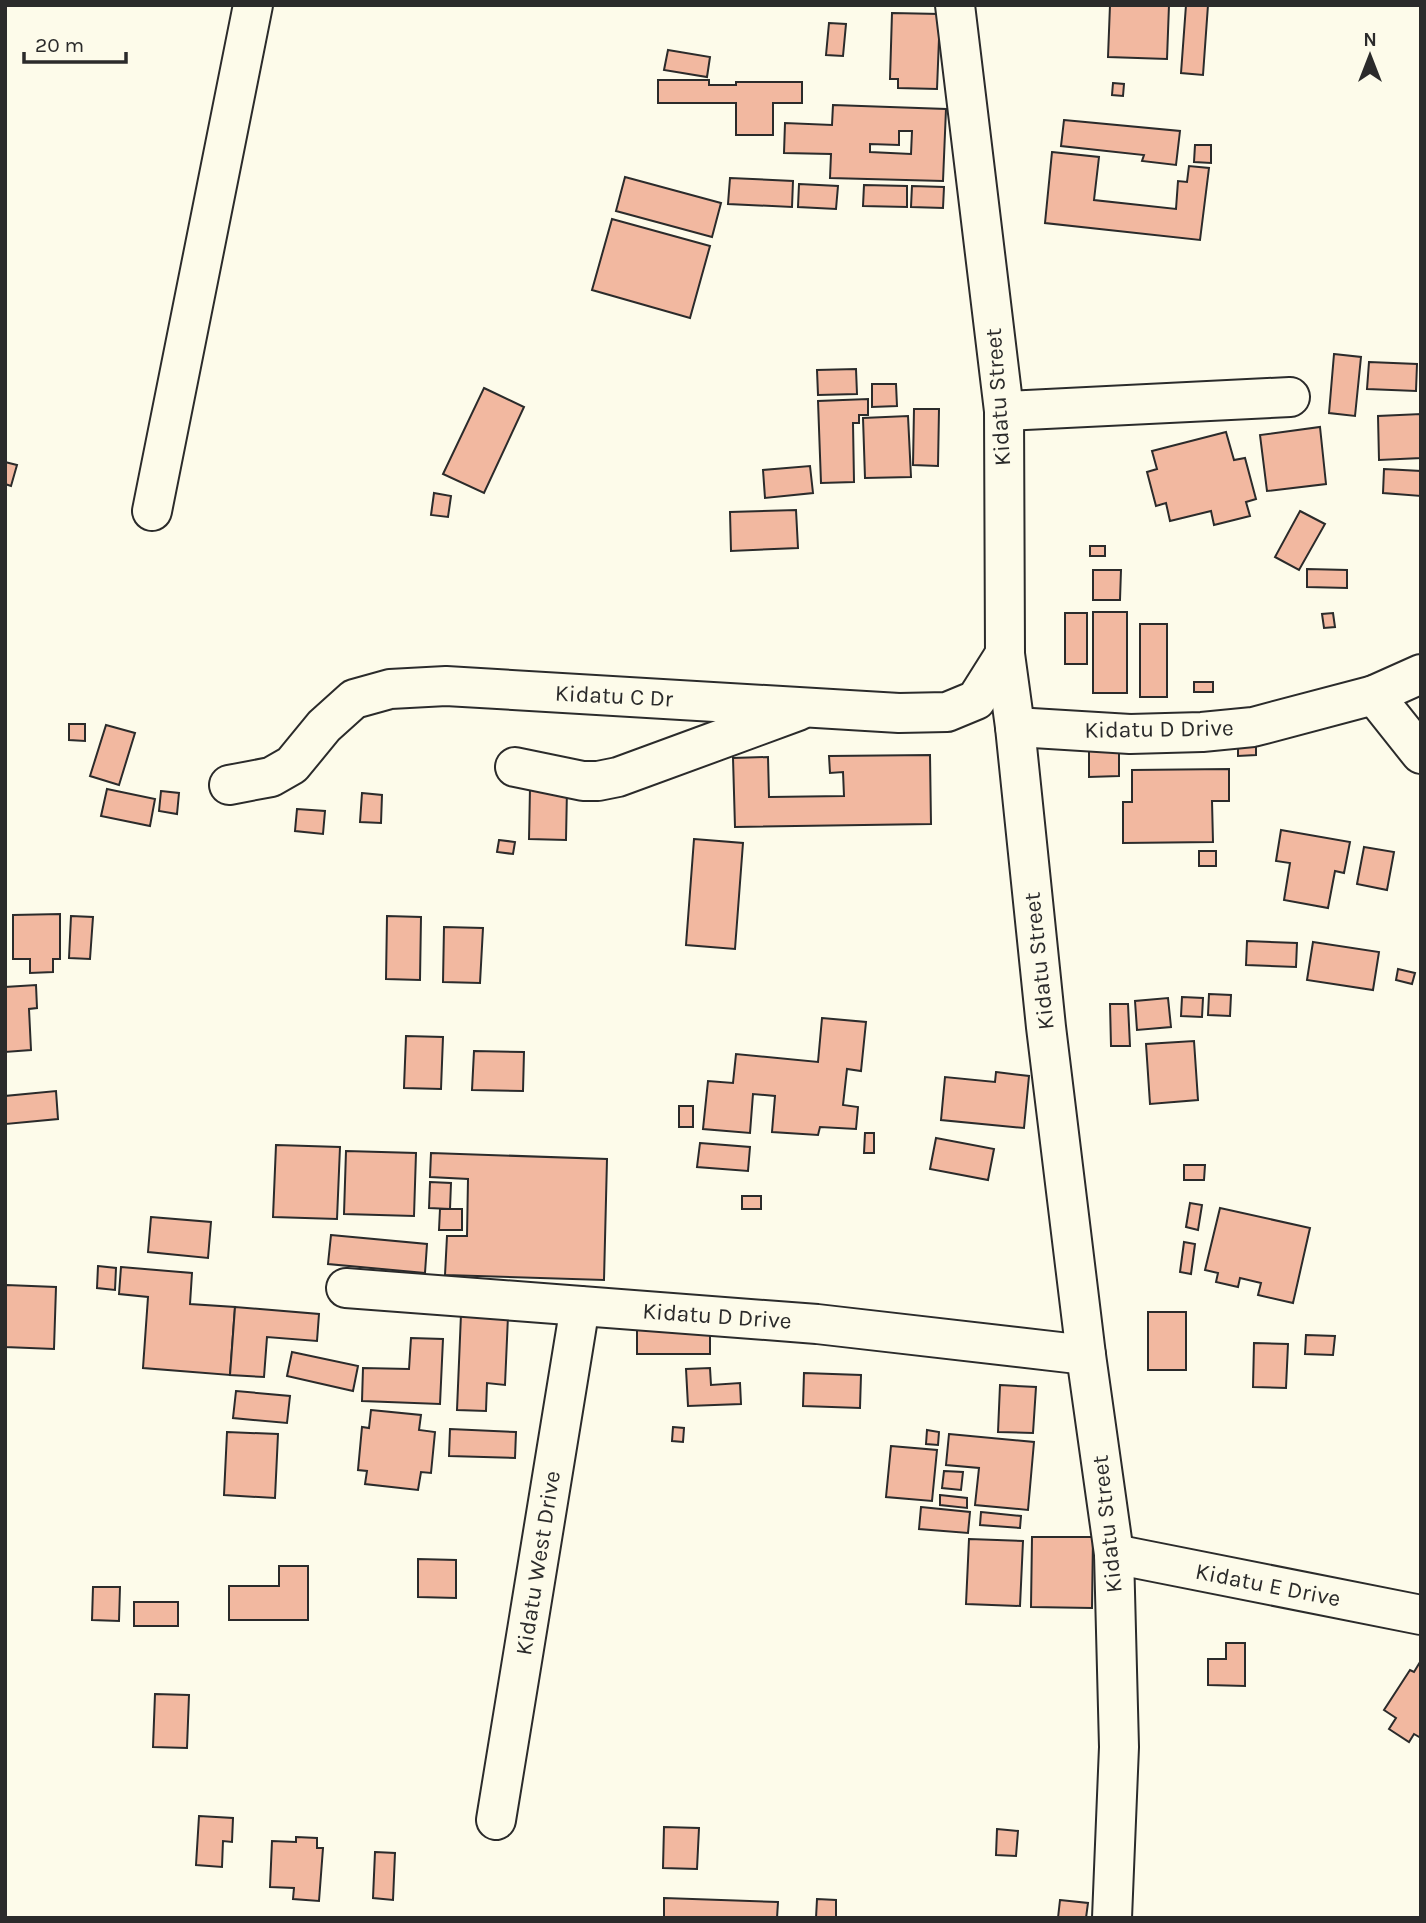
<svg xmlns="http://www.w3.org/2000/svg" width="1426" height="1923" font-family="Karla,sans-serif">
	<rect width="100%" height="100%" fill="#fdfbea"/>
	<g fill="#f2b8a0" stroke="#2b2b2b" stroke-width="2" fill-rule="evenodd">
		<path d="M1110 5H1169L1167 59 1108 57Z"/>
		<path d="M1186 5H1208L1203 75 1181 73Z"/>
		<path d="M892 13 940 14 937 89 898 88V79H890Z"/>
		<path d="M829 23 846 24 843 56 826 55Z"/>
		<path d="M668 50 710 57 707 77 664 70Z"/>
		<path d="M658 80H709V85H736V82H802V103H773V135H736V103H658Z"/>
		<path d="M1113 83 1124 84 1123 96 1112 95Z"/>
		<path d="M833 105 946 109 943 181 830 178 831 154 784 153 785 123 832 125ZM899 131H912L911 154 870 152V144L899 145Z"/>
		<path d="M1064 120 1180 131 1176 165 1142 161 1144 155 1061 146Z"/>
		<path d="M1195 145H1211V163L1194 162Z"/>
		<path d="M1052 152 1099 157 1094 200 1176 209 1178 181 1187 182 1189 166 1209 168 1200 240 1045 223Z"/>
		<path d="M625 177 721 203 712 237 616 211Z"/>
		<path d="M730 178 793 181 792 207 728 204Z"/>
		<path d="M799 184 838 186 836 209 798 207Z"/>
		<path d="M864 185 907 186V207L863 206Z"/>
		<path d="M912 186 944 187 943 208 911 207Z"/>
		<path d="M612 219 710 246 690 318 592 290Z"/>
		<path d="M1334 354 1361 357 1355 416 1329 413Z"/>
		<path d="M1369 362 1417 364 1416 391 1367 389Z"/>
		<path d="M856 369 857 394 818 395 817 370Z"/>
		<path d="M872 384H896L897 406 872 407Z"/>
		<path d="M484 388 524 407 484 493 443 474Z"/>
		<path d="M868 399V415H859V423H853L854 482 821 483 818 401Z"/>
		<path d="M914 409H939L938 466 913 465Z"/>
		<path d="M1421 414V458L1379 460 1378 416Z"/>
		<path d="M908 416 911 477 865 478 863 418Z"/>
		<path d="M1320 427 1326 484 1267 491 1260 435Z"/>
		<path d="M1226 432 1234 460 1245 458 1256 499 1246 502 1250 516 1214 525 1211 511 1170 521 1166 503 1156 506 1147 472 1157 469 1152 451Z"/>
		<path d="M5 462 17 465 11 486 5 484Z"/>
		<path d="M810 466 813 493 765 498 763 470Z"/>
		<path d="M1384 469 1421 471V496L1383 493Z"/>
		<path d="M434 493 451 496 448 517 431 515Z"/>
		<path d="M796 510 798 548 731 551 730 512Z"/>
		<path d="M1300 511 1325 524 1299 570 1275 557Z"/>
		<rect x="1090" y="546" width="15" height="10"/>
		<path d="M1307 569 1347 570V588L1307 587Z"/>
		<path d="M1093 570H1121L1120 600H1093Z"/>
		<rect x="1093" y="612" width="34" height="81"/>
		<rect x="1065" y="613" width="22" height="51"/>
		<path d="M1333 613 1335 627 1324 628 1322 614Z"/>
		<rect x="1140" y="624" width="27" height="73"/>
		<rect x="1194" y="682" width="19" height="10"/>
		<path d="M69 724H85V741L69 740Z"/>
		<path d="M106 725 135 733 119 785 90 776Z"/>
		<path d="M1238 747H1256V755L1238 756Z"/>
		<path d="M1089 749H1119V776L1089 777Z"/>
		<path d="M930 755 931 824 735 827 733 758 768 757 769 797 844 796 843 772 830 773 829 756Z"/>
		<path d="M1229 769V801H1212L1213 842 1123 843V802H1132V770Z"/>
		<path d="M530 788 567 789 566 840 529 839Z"/>
		<path d="M107 789 155 799 150 826 101 816Z"/>
		<path d="M161 791 179 793 177 814 159 811Z"/>
		<path d="M362 793 382 795 381 823 360 822Z"/>
		<path d="M297 809 325 811 323 834 295 831Z"/>
		<path d="M1281 830 1350 842 1344 873 1335 871 1328 908 1284 900 1290 863 1276 861Z"/>
		<path d="M694 839 743 843 735 949 686 945Z"/>
		<path d="M499 840 515 842 513 854 497 852Z"/>
		<path d="M1364 847 1394 852 1387 890 1357 884Z"/>
		<rect x="1199" y="851" width="17" height="15"/>
		<path d="M60 914V959H53V972L30 973V959H13V915Z"/>
		<path d="M71 916 93 917 90 959 69 958Z"/>
		<path d="M387 916 421 917 420 980 386 979Z"/>
		<path d="M444 927 483 928 480 983 443 982Z"/>
		<path d="M1247 941 1297 943 1296 967 1246 965Z"/>
		<path d="M1313 942 1379 952 1373 990 1307 980Z"/>
		<path d="M1398 969 1415 973 1412 984 1396 980Z"/>
		<path d="M36 985 37 1008 29 1009 31 1050 5 1052V987Z"/>
		<path d="M1209 994 1231 995 1230 1016 1208 1015Z"/>
		<path d="M1182 997 1203 998 1202 1017 1181 1016Z"/>
		<path d="M1168 998 1171 1027 1137 1030 1135 1001Z"/>
		<path d="M1110 1004H1128L1130 1046H1111Z"/>
		<path d="M822 1018 866 1022 861 1071 847 1069 843 1105 858 1107 856 1129 820 1127 818 1135 772 1132 775 1096 753 1094 750 1133 703 1129 708 1081 733 1083 736 1054 818 1062Z"/>
		<path d="M406 1036 443 1037 441 1089 404 1088Z"/>
		<path d="M1194 1041 1198 1100 1150 1104 1146 1044Z"/>
		<path d="M474 1051 524 1052 523 1091 472 1090Z"/>
		<path d="M996 1072 1029 1076 1024 1128 941 1120 945 1077 995 1082Z"/>
		<path d="M56 1091 58 1119 6 1124 5 1096Z"/>
		<rect x="679" y="1106" width="14" height="21"/>
		<path d="M865 1133H874V1153H864Z"/>
		<path d="M936 1138 994 1149 988 1180 930 1169Z"/>
		<path d="M700 1143 750 1147 748 1171 697 1167Z"/>
		<path d="M276 1145 340 1147 337 1219 273 1217Z"/>
		<path d="M346 1151 416 1153 414 1216 344 1214Z"/>
		<path d="M431 1153 607 1159 604 1280 445 1275 447 1236H467L468 1179 430 1177Z"/>
		<path d="M1184 1165H1205L1204 1180H1184Z"/>
		<path d="M430 1182 451 1183 450 1209 429 1208Z"/>
		<rect x="742" y="1196" width="19" height="13"/>
		<path d="M1190 1203 1202 1205 1198 1230 1186 1227Z"/>
		<path d="M1220 1208 1310 1228 1293 1303 1258 1295 1261 1283 1240 1278 1238 1287 1216 1282 1218 1273 1205 1270Z"/>
		<path d="M440 1209H462V1230H439Z"/>
		<path d="M151 1217 211 1222 208 1258 148 1252Z"/>
		<path d="M331 1235 427 1244 425 1273 328 1264Z"/>
		<path d="M1184 1242 1195 1244 1191 1274 1180 1272Z"/>
		<path d="M98 1266 116 1268 115 1290 97 1288Z"/>
		<path d="M121 1267 192 1273 190 1304 235 1307 230 1375 143 1368 148 1297 119 1294Z"/>
		<path d="M6 1285 56 1287 54 1349 5 1347Z"/>
		<path d="M235 1307 319 1314 317 1341 267 1337 264 1377 230 1375Z"/>
		<rect x="1148" y="1312" width="38" height="58"/>
		<path d="M461 1314 508 1316 505 1385 487 1383 486 1411 457 1410Z"/>
		<rect x="637" y="1330" width="73" height="24"/>
		<path d="M1306 1335 1335 1336 1333 1355 1305 1354Z"/>
		<path d="M411 1338 443 1339 440 1404 362 1401 363 1368 409 1369Z"/>
		<path d="M1254 1343 1288 1344 1286 1388 1253 1387Z"/>
		<path d="M292 1352 358 1366 353 1391 287 1376Z"/>
		<path d="M710 1368 711 1385 740 1383 741 1404 688 1406 686 1369Z"/>
		<path d="M804 1373 861 1375 860 1408 803 1406Z"/>
		<path d="M1000 1385 1036 1387 1033 1433 998 1432Z"/>
		<path d="M236 1391 290 1396 287 1423 233 1418Z"/>
		<path d="M371 1410 421 1415 419 1430 435 1432 431 1473 421 1472 418 1490 365 1484 367 1471 358 1470 362 1427 369 1428Z"/>
		<path d="M673 1427 684 1428 683 1442 672 1441Z"/>
		<path d="M450 1429 516 1432 515 1458 449 1456Z"/>
		<path d="M927 1430 939 1432 938 1445 926 1444Z"/>
		<path d="M227 1432 278 1434 275 1498 224 1495Z"/>
		<path d="M949 1434 1034 1442 1028 1510 975 1505 979 1468 946 1465Z"/>
		<path d="M891 1446 937 1450 932 1501 886 1497Z"/>
		<path d="M944 1471 963 1472 961 1490 942 1488Z"/>
		<path d="M940 1495 967 1498V1508L940 1505Z"/>
		<path d="M921 1507 970 1512 968 1533 919 1529Z"/>
		<path d="M981 1512 1021 1516 1020 1528 980 1525Z"/>
		<path d="M1032 1537H1093L1092 1608 1031 1607Z"/>
		<path d="M969 1539 1023 1541 1020 1606 966 1604Z"/>
		<path d="M418 1559 456 1560V1598L418 1597Z"/>
		<path d="M279 1566H308V1620H229V1586H279Z"/>
		<path d="M93 1587H120L119 1621 92 1620Z"/>
		<rect x="134" y="1602" width="44" height="24"/>
		<path d="M1226 1643H1245V1686L1208 1685V1659H1226Z"/>
		<path d="M1420 1662 1421 1738 1414 1734 1409 1742 1389 1729 1396 1718 1384 1710 1410 1670 1414 1672Z"/>
		<path d="M155 1694 189 1695 187 1748 153 1747Z"/>
		<path d="M199 1816 233 1818 232 1842 223 1841 222 1867 196 1865Z"/>
		<path d="M664 1827 699 1828 697 1869 663 1868Z"/>
		<path d="M997 1829 1018 1831 1016 1856 996 1855Z"/>
		<path d="M296 1837 317 1838V1848H323L319 1901 293 1899 294 1888 270 1887 272 1841 296 1842Z"/>
		<path d="M375 1852 395 1853 393 1900 373 1898Z"/>
		<path d="M664 1898 778 1902 777 1918H664Z"/>
		<path d="M817 1899 836 1900V1918H816Z"/>
		<path d="M1060 1900 1088 1903 1086 1918H1058Z"/>
	</g>
	<g fill="none" stroke-linecap="round" stroke-linejoin="round">
		<g stroke="#2b2b2b" stroke-width="42">
			<g id="minor">
				<path d="M955 5 1004 411 1005 654 1015 727 1046 1027 1086 1355 1114 1554 1119 1747 1112 1918"/>
				<path d="M1004 411 1290 397"/>
				<path d="M152 511 253 5"/>
				<path d="M1374 695 1421 754"/>
				<path d="M1015 727 1130 734 1202 732 1253 727 1374 695 1421 674"/>
				<path d="M515 767 583 781H598L618 777 798 711"/>
				<path d="M229 785 271 777 292 765 324 726 354 699 390 689 446 686 899 713 947 712 976 700 1005 654"/>
				<path d="M346 1288 817 1324 1086 1355"/>
				<path d="M1114 1554 1421 1615"/>
				<path d="M496 1820 580 1306"/>
			</g>
		</g>
		<use href="#minor" stroke="#fdfbea" stroke-width="38"/>
	</g>
	<g text-anchor="middle" dominant-baseline="central" stroke-width="5" stroke-linejoin="round" paint-order="stroke">
		<g font-size="23" fill="#2b2b2b" stroke="#fdfbea">
			<text transform="translate(998 397) rotate(-94)">Kidatu Street</text>
			<text transform="translate(614 696) rotate(3)">Kidatu C Dr</text>
			<text transform="translate(1159 729) rotate(-1)">Kidatu D Drive</text>
			<text transform="translate(1039 961) rotate(-96)">Kidatu Street</text>
			<text transform="translate(717 1316) rotate(4)">Kidatu D Drive</text>
			<text transform="translate(1107 1524) rotate(-96)">Kidatu Street</text>
			<text transform="translate(538 1563) rotate(-81)">Kidatu West Drive</text>
			<text transform="translate(1268 1585) rotate(11)">Kidatu E Drive</text>
		</g>
	</g>
	<rect width="1426" height="1923" fill="none" stroke="#2b2b2b" stroke-width="14"/>
	<g transform="translate(1370 56)" stroke="#fdfbea" stroke-width="5" paint-order="stroke">
	<path d="M0-5L12 26L0 18L-12 26Z" fill="#2b2b2b"/>
	<text y="-10" font-size="19" font-weight="bold" text-anchor="middle" fill="#2b2b2b">N</text>
	</g>
	<path d="M24 52v10h102v-10" fill="none" stroke="#2b2b2b" stroke-width="3.5"/>
	<text x="35" y="52" font-size="21" fill="#2b2b2b" stroke="#fdfbea" stroke-width="5" paint-order="stroke">20 m</text>
</svg>
